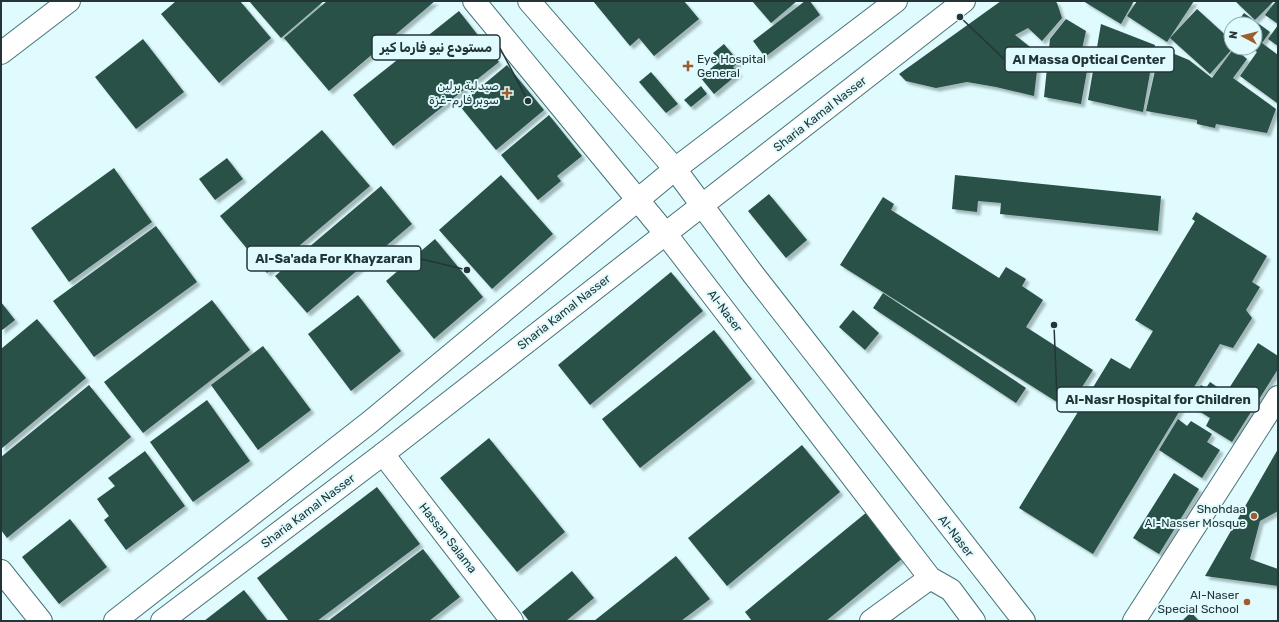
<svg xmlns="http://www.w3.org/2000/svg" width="1279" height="622" font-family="Rubik,'Noto Sans Arabic',sans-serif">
	<defs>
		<filter id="shadow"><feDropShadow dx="3.5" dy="3.5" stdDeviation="1" flood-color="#0004"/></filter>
	</defs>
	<rect width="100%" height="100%" fill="#dffbfe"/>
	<g fill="#295147" filter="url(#shadow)">
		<path d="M176 1H240L271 38 219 83 161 14Z"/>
		<path d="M249 1H324L281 38Z"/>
		<path d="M327 1H435L329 91 284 38Z"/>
		<path d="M593 1H684L699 19 654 56 639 38 630 46Z"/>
		<path d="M752 1H797L771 23Z"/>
		<path d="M805 1H810L820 15 765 57 753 41Z"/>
		<path d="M1001 1H1055L1057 3 1062 18 1042 41 1028 28 1015 35 1039 54 1034 96 996 87 967 82 936 88 906 81 899 74Z"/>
		<path d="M1083 1H1134L1121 24Z"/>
		<path d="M1137 1H1194L1167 42 1127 16Z"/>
		<path d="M1235 1H1274L1255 20Z"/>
		<path d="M1276 1H1278V24L1265 15Z"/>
		<path d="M1197 9 1231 40V48H1233L1210 74 1170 38Z"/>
		<path d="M459 11 499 62 393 146 353 95Z"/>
		<path d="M1244 13 1270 32 1262 43 1278 55 1277 103 1240 76 1257 52 1251 48H1255V24H1236Z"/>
		<path d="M1066 19 1086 31 1080 58 1089 60 1081 104 1044 97 1050 39Z"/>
		<path d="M1101 24 1155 45 1143 112 1088 100Z"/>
		<path d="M1278 25V46L1268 39Z"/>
		<path d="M143 39 184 92 136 129 95 77Z"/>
		<path d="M724 44 739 62 733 67 739 73 714 94 700 77 720 61 713 53Z"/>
		<path d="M1160 48 1189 60 1212 78 1234 48 1247 59 1233 78 1276 109 1267 133 1216 124 1215 128 1197 124V120L1146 111Z"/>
		<path d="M507 65 544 110 496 150 459 105Z"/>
		<path d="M651 72 678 104 666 113 639 82Z"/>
		<path d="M701 86 707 94 691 107 684 100Z"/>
		<path d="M549 115 582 156 557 176 561 181 538 200 501 155Z"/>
		<path d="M322 130 370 186 267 273 220 216Z"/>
		<path d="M227 158 243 179 215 200 199 179Z"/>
		<path d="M114 168 152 222 69 282 31 228Z"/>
		<path d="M501 175 553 234 492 289 439 230Z"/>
		<path d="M955 175 1161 196 1158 231 1000 214 1001 203 978 201 977 212 952 209Z"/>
		<path d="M381 186 412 224 307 313 275 276Z"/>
		<path d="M769 194 807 240 786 258 748 211Z"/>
		<path d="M883 197 894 204 891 210 999 278 1006 267 1026 279 1022 286 1043 300 1026 327 1093 370 1068 409 840 265Z"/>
		<path d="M1196 212 1267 256 1252 282 1260 287 1246 310 1252 318 1233 348 1220 344 1093 554 1019 508 1111 358 1130 369 1153 331 1135 320 1195 221 1192 219Z"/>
		<path d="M156 226 197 282 94 357 53 301Z"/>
		<path d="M435 239 483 297 434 339 386 281Z"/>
		<path d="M671 272 703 311 590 405 558 365Z"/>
		<path d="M883 293 1026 388 1016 403 873 308Z"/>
		<path d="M358 295 401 351 351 391 308 334Z"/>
		<path d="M212 300 250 350 143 433 104 382Z"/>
		<path d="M1 302 15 320 1 331Z"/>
		<path d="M853 310 879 333 865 350 839 327Z"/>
		<path d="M37 319 86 378 1 449V349Z"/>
		<path d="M714 330 752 379 640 468 602 419Z"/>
		<path d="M1258 343 1278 356V369L1232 442 1206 426 1210 418 1188 404 1201 385 1206 388 1210 382 1226 393Z"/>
		<path d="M263 346 311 410 258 450 211 385Z"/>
		<path d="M89 385 131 437 7 538 1 530V457Z"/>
		<path d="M207 400 250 461 193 502 150 442Z"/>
		<path d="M1178 419 1187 426 1191 421 1212 434 1207 442 1220 450 1202 478 1159 450Z"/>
		<path d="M489 438 565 532 517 572 440 478Z"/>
		<path d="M802 445 840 492 727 586 688 538Z"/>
		<path d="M1278 449V511L1260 521 1250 559 1278 569V586L1205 576Z"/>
		<path d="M145 451 185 506 126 550 104 520 109 516 97 499 115 486 108 478Z"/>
		<path d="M1174 473 1199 489 1159 554 1133 538Z"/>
		<path d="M377 487 420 544 317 621H289L257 578Z"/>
		<path d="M867 512 904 557 826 621H752L745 612Z"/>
		<path d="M70 519 107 567 59 604 22 557Z"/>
		<path d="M423 549 460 597 429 621H328Z"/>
		<path d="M676 556 710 599 681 621H594Z"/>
		<path d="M572 571 594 598 566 621H529L522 612Z"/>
		<path d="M244 590 268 621H204Z"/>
		<path d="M1191 612 1199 621H1182Z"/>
	</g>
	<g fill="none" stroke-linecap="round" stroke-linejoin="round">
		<g stroke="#477378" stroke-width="24">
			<g id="minor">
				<path d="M1 53 69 1"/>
				<path d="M383 454 512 621"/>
				<path d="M871 621 930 578"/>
				<path d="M1134 621 1278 397"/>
			</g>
		</g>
		<g stroke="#477378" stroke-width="24">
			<g id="secondary">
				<path d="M474 1 665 233 930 578 951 590 974 621"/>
				<path d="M529 1 675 169 753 274 1024 621"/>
				<path d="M1 571 41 621"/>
				<path d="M115 621 370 422 675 169 896 1"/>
				<path d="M162 621 383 454 964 1"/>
			</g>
		</g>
		<use href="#minor" stroke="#fff" stroke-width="22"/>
		<use href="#secondary" stroke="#fff" stroke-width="22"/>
	</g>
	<g fill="#9f5c2c" stroke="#dffbfe" stroke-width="1.5">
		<path d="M686 60h4v4h4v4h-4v4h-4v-4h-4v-4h4z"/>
		<path d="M505 87h4v4h4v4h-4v4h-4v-4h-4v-4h4z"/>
		<circle cx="1254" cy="516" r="4"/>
		<circle cx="1247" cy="602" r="4"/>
	</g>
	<g text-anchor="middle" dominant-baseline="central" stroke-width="4" stroke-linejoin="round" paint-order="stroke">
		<g font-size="12" fill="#233537" stroke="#dffbfe" text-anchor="end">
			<text x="697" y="59" text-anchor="start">Eye Hospital<tspan x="697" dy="14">General</tspan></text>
			<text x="499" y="86">صيدلية برلين<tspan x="499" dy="14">سوبر فارم-غزة</tspan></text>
			<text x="1246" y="509">Shohdaa<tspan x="1246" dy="14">Al-Nasser Mosque</tspan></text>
			<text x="1239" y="595">Al-Naser<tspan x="1239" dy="14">Special School</tspan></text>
		</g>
		<g font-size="12" fill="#233537" stroke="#dffbfe">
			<text transform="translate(820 114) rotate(-38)">Sharia Kamal Nasser</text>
			<text transform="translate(725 311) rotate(53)">Al-Naser</text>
			<text transform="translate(564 312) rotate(-38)">Sharia Kamal Nasser</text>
			<text transform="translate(308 511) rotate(-37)">Sharia Kamal Nasser</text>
			<text transform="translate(956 536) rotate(52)">Al-Naser</text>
			<text transform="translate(448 538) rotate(52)">Hassan Salama</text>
		</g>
	</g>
	<path fill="none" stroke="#233537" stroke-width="1.5" d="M528 101L500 48M960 17L1005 60M467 270L421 259M1054 325L1057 399"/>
	<g fill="#233537" stroke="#dffbfe" stroke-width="1.5">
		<circle cx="528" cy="101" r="4"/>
		<circle cx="960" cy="17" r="4"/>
		<circle cx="467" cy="270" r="4"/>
		<circle cx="1054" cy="325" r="4"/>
	</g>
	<g fill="#dffbfe" stroke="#233537" stroke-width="1.5">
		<rect x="372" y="35" width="128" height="25" rx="4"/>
		<rect x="1005" y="47" width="169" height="25" rx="4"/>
		<rect x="247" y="246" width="174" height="25" rx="4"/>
		<rect x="1057" y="387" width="202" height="25" rx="4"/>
	</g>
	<g font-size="13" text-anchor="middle" font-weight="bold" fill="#233537">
		<text x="436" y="52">مستودع نيو فارما كير</text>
		<text x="1089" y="64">Al Massa Optical Center</text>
		<text x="334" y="263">Al-Sa'ada For Khayzaran</text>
		<text x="1158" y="404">Al-Nasr Hospital for Children</text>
	</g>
	<rect width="1279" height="622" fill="none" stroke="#233537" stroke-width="4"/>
	<g transform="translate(1243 36) rotate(277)"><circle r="19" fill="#dffbfe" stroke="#94acae"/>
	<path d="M0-3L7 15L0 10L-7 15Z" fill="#9f5c2c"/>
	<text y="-6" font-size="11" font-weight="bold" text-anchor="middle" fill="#233537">N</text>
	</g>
</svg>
